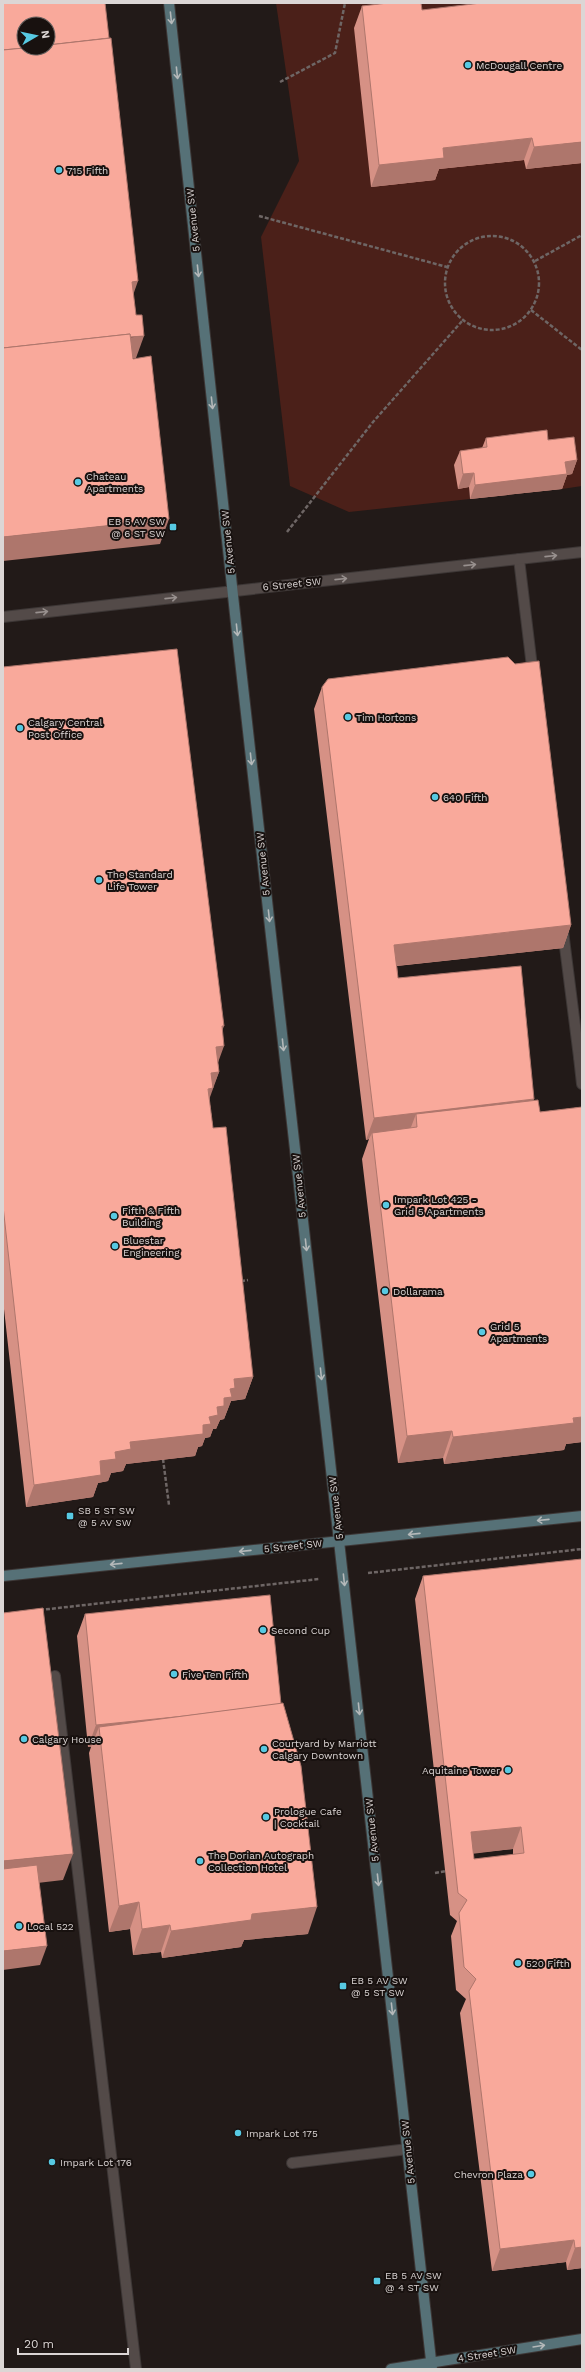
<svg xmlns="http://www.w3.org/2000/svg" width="585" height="2372" font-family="'Work Sans',sans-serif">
	<rect width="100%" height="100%" fill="#221a18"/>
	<path fill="#4b2019" d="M276 3H582V486L562 489 560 476 571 474 458 488 469 487 470 499 349 512 290 486 261 237 299 161Z"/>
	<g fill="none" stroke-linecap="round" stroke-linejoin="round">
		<g stroke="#3d3736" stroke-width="12">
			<g id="service">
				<path d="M519 559 533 675"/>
				<path d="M563 931 579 1057H582"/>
				<path d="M579 1057 582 1084"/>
				<path d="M55 1676 136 2369"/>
				<path d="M292 2163 408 2149"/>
			</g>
		</g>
		<g stroke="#3d3736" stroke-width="12">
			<path id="tertiary" d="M3 617 582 552"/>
		</g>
		<g stroke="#3d3736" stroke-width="12">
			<g id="secondary">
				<path d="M169 3 239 651 432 2369"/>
				<path d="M3 1576 582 1516"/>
				<path d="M391 2369 582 2339"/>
			</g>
		</g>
		<g stroke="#6e6665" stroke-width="2.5" stroke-dasharray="4 2" stroke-linecap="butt">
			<path d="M280 82 335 53 345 3"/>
			<path d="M259 216 447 267"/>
			<circle cx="492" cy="283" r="47"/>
			<path d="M535 261 582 235"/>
			<path d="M531 310 582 350"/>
			<path d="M287 532 373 422 463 320"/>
			<path d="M241 1281 248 1280"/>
			<path d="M163 1459 169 1505"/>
			<path d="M368 1573 582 1549"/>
			<path d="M40 1610 319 1579"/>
			<path d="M435 1873 446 1871"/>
		</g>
		<use href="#service" stroke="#534a48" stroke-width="10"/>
		<use href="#tertiary" stroke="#534a48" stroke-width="10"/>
		<use href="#secondary" stroke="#567177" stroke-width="10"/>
	</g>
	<g fill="#d69185" fill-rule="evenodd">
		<path d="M362 6 422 10 582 163 526 169 524 160 439 169 435 180 371 187 354 28Z"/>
		<path d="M486 438 548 440 577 460 572 474 567 475 562 489 470 499 469 487 458 489 454 465 460 451 482 448Z"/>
		<path d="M515 664 571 925 563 948 397 966 398 978 534 1101 540 1112 582 1107V1442L566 1444 564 1450 444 1464 443 1458 398 1463 362 1159 369 1139 366 1140 314 709 322 687Z"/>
		<path d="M3 667 222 1030 218 1063 219 1072 209 1097 213 1128 253 1377 245 1399 231 1401 224 1419 220 1420 216 1429H213L210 1437 205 1438 202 1446 198 1447 195 1456 126 1464 123 1471 111 1473 108 1481 98 1483 93 1497 26 1507 3 1300Z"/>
		<path d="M582 1559V2268L567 2270 566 2262 492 2271 460 2013 466 1999 456 1990 451 1936 457 1921 450 1915 415 1599 423 1576ZM513 1849V1855L474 1859V1853Z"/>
		<path d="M85 1614 281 1704 308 1934 244 1940 241 1947 162 1958 161 1952 133 1955 130 1929 109 1932 89 1753 91 1747H88L77 1636Z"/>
	</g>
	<g fill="#ae766c">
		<path d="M532 138 524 160 439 169 435 180 371 187 379 165 443 148Z"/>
		<path d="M582 142V163L526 169 534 147Z"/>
		<path d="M138 281 130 304 132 282Z"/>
		<path d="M144 336 136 358 3 372V350Z"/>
		<path d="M577 460 572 474 567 475 562 489 470 499 475 485 565 462Z"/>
		<path d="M474 473 469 487 458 489 463 474Z"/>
		<path d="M169 519 160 544 3 561V537Z"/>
		<path d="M571 925 563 948 386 967 394 945Z"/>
		<path d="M222 1026H224L216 1047 224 1046 216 1068 208 1069Z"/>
		<path d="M219 1072 205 1111 211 1073Z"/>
		<path d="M534 1099 526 1121 417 1127 416 1114 408 1135 372 1133 369 1139 366 1140 374 1118Z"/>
		<path d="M253 1377 245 1399 231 1401 224 1419 220 1420 216 1429H213L210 1437 205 1438 202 1446 198 1447 195 1456 126 1464 123 1471 111 1473 108 1481 98 1483 93 1497 26 1507 34 1485 100 1461 130 1442 203 1425 224 1398 234 1379Z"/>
		<path d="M582 1417V1442L566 1444 564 1450 444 1464 453 1437Z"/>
		<path d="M452 1431 443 1458 398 1463 407 1436Z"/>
		<path d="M281 1706 99 1727 91 1747H88L96 1725Z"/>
		<path d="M521 1827 513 1849 463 1855 471 1832Z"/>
		<path d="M73 1854 63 1880 3 1887V1861Z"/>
		<path d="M139 1902 130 1929 109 1932 119 1906Z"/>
		<path d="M317 1907 308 1934 244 1940 241 1947 162 1958 171 1931 252 1914Z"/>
		<path d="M170 1925 161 1952 133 1955 142 1929Z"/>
		<path d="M47 1946 40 1965 3 1970V1951Z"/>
		<path d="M574 2240 566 2262 492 2271 500 2249Z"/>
		<path d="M582 2247V2268L567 2270 575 2248Z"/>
	</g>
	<g fill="#f9a99b" stroke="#ae766c" fill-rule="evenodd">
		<path d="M3 3H105L109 38 48 45V24H24V48L3 50Z"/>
		<path d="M388 3H421L422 10 481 3H582V142L534 147 532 138 443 148 444 158 379 165 362 6Z"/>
		<path d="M111 38 138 281 132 282 136 315H142L144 336 130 337V334L3 348V50L24 48H48V45Z"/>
		<path d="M130 334 133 359 151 356 169 519 3 537V348Z"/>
		<path d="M547 430 548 440 574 437 577 460 565 462 567 474 475 485 474 473 463 474 460 451 487 447 486 438Z"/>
		<path d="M177 649 224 1026H222L224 1046 216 1047 219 1072 211 1073 213 1088 208 1089 213 1128 226 1127 253 1377 234 1379 235 1388 230 1389 232 1397 224 1398V1406L217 1407 218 1415 209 1417 211 1424 203 1425V1434L130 1442 131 1449 115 1452 116 1459 100 1461 101 1475 34 1485 3 1206V667Z"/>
		<path d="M508 657 515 664 539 661 571 925 394 945 398 978 521 966 534 1099 374 1118 322 687 328 679Z"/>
		<path d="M538 1100 540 1112 582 1107V1417L573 1418 574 1423 453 1437 452 1431 407 1436 372 1133 417 1127 416 1114Z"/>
		<path d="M582 1559V2247L575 2248 574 2240 500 2249 469 1991 476 1979 464 1967 459 1913 467 1900 458 1893 423 1576ZM521 1827 524 1853 474 1859 471 1832Z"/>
		<path d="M270 1595 281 1704 185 1716 96 1725 85 1614Z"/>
		<path d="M43 1608 73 1854 3 1861V1613Z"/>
		<path d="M283 1703 301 1766 317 1907 252 1914 251 1920 171 1931 170 1925 142 1929 139 1902 119 1906 99 1727Z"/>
		<path d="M37 1865 47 1946 3 1951V1869Z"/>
	</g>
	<defs><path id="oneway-shaft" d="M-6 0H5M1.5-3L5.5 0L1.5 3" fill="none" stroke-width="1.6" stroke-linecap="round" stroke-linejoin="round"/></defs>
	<g stroke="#b4b8b9">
		<use href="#oneway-shaft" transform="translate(171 18) rotate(84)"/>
		<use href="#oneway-shaft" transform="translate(177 73) rotate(84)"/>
		<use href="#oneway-shaft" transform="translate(198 271) rotate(84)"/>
		<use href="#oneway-shaft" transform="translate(212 403) rotate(84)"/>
		<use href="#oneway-shaft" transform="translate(237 630) rotate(84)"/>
		<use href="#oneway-shaft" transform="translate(251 759) rotate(84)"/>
		<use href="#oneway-shaft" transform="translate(269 916) rotate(84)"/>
		<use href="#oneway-shaft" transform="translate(283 1045) rotate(84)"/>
		<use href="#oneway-shaft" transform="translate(306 1245) rotate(84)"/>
		<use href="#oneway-shaft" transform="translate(321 1374) rotate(84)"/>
		<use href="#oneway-shaft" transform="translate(543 1520) rotate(174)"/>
		<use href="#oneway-shaft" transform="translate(414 1534) rotate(174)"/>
		<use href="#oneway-shaft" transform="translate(245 1551) rotate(174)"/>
		<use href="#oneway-shaft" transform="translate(116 1564) rotate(174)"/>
		<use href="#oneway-shaft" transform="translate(344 1580) rotate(84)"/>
		<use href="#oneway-shaft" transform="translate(359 1709) rotate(84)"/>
		<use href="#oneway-shaft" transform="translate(378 1880) rotate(84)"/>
		<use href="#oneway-shaft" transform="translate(392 2009) rotate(84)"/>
		<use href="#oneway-shaft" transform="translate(539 2346) rotate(-9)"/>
	</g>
	<g stroke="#98908e">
		<use href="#oneway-shaft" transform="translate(551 556) rotate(-6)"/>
		<use href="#oneway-shaft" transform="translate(470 565) rotate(-6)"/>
		<use href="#oneway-shaft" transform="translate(341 579) rotate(-6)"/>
		<use href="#oneway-shaft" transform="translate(171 598) rotate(-6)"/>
		<use href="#oneway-shaft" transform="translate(42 612) rotate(-6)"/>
	</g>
	<g fill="#57c9e2" stroke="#18110f" stroke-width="1.5">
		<circle cx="468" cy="65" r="4"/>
		<circle cx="59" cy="170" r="4"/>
		<circle cx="78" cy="482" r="4"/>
		<rect x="169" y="523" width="8" height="8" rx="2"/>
		<circle cx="348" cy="717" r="4"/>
		<circle cx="20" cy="728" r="4"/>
		<circle cx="435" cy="797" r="4"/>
		<circle cx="99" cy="880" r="4"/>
		<circle cx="386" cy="1205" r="4"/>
		<circle cx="114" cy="1216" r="4"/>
		<circle cx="115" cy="1246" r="4"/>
		<circle cx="385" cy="1291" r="4"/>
		<circle cx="482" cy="1332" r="4"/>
		<rect x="66" y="1512" width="8" height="8" rx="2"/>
		<circle cx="263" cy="1630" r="4"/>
		<circle cx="174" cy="1674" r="4"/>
		<circle cx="24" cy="1739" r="4"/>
		<circle cx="264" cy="1749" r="4"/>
		<circle cx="508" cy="1770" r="4"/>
		<circle cx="266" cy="1817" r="4"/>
		<circle cx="200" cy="1861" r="4"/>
		<circle cx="19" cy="1926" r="4"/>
		<circle cx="518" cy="1963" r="4"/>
		<rect x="339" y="1982" width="8" height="8" rx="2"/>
		<circle cx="238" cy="2133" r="4"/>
		<circle cx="52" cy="2162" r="4"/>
		<circle cx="531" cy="2174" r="4"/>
		<rect x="373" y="2277" width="8" height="8" rx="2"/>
	</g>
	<g text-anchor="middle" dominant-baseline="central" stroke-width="4" stroke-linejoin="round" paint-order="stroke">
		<g font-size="10" fill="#dcd6d5" stroke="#18110f" text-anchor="start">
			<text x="476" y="65">McDougall Centre</text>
			<text x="67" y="170">715 Fifth</text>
			<text x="86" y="476">Chateau<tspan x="86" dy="12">Apartments</tspan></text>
			<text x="165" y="521" text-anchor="end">EB 5 AV SW<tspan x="165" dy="12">@ 6 ST SW</tspan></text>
			<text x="356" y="717">Tim Hortons</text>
			<text x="28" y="722">Calgary Central<tspan x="28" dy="12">Post Office</tspan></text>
			<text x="443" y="797">640 Fifth</text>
			<text x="107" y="874">The Standard<tspan x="107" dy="12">Life Tower</tspan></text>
			<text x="394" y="1199">Impark Lot 425 -<tspan x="394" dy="12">Grid 5 Apartments</tspan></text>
			<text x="122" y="1210">Fifth &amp; Fifth<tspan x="122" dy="12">Building</tspan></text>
			<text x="123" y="1240">Bluestar<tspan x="123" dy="12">Engineering</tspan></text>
			<text x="393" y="1291">Dollarama</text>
			<text x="490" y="1326">Grid 5<tspan x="490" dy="12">Apartments</tspan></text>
			<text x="78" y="1510">SB 5 ST SW<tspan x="78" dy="12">@ 5 AV SW</tspan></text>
			<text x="271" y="1630">Second Cup</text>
			<text x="182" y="1674">Five Ten Fifth</text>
			<text x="32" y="1739">Calgary House</text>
			<text x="272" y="1743">Courtyard by Marriott<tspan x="272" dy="12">Calgary Downtown</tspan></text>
			<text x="500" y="1770" text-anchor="end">Aquitaine Tower</text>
			<text x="274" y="1811">Prologue Cafe<tspan x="274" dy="12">| Cocktail</tspan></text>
			<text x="208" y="1855">The Dorian Autograph<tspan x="208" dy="12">Collection Hotel</tspan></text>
			<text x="27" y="1926">Local 522</text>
			<text x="526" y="1963">520 Fifth</text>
			<text x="351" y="1980">EB 5 AV SW<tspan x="351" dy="12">@ 5 ST SW</tspan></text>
			<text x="246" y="2133">Impark Lot 175</text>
			<text x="60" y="2162">Impark Lot 176</text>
			<text x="523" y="2174" text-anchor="end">Chevron Plaza</text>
			<text x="385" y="2275">EB 5 AV SW<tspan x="385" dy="12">@ 4 ST SW</tspan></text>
		</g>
		<g font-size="10" fill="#dcd6d5" stroke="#18110f">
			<text transform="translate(193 220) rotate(-96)">5 Avenue SW</text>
			<text transform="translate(228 542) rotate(-96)">5 Avenue SW</text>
			<text transform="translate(292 584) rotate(-6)">6 Street SW</text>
			<text transform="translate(263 864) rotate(-96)">5 Avenue SW</text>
			<text transform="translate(299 1186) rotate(-96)">5 Avenue SW</text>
			<text transform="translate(336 1508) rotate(-97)">5 Avenue SW</text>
			<text transform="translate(293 1546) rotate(-6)">5 Street SW</text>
			<text transform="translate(372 1830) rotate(-96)">5 Avenue SW</text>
			<text transform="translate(408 2152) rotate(-96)">5 Avenue SW</text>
			<text transform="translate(487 2354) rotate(-9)">4 Street SW</text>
		</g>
	</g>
	<rect width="585" height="2372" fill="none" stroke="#dcd6d5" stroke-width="8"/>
	<g transform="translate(36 36) rotate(81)"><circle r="19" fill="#18110f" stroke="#66605e"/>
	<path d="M0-3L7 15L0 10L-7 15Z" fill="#57c9e2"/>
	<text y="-6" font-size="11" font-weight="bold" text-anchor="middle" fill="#dcd6d5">N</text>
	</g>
	<path d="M18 2348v6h110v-6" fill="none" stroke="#dcd6d5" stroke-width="2"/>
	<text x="24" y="2348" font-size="12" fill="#dcd6d5" stroke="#18110f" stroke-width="3" paint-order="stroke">20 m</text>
</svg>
